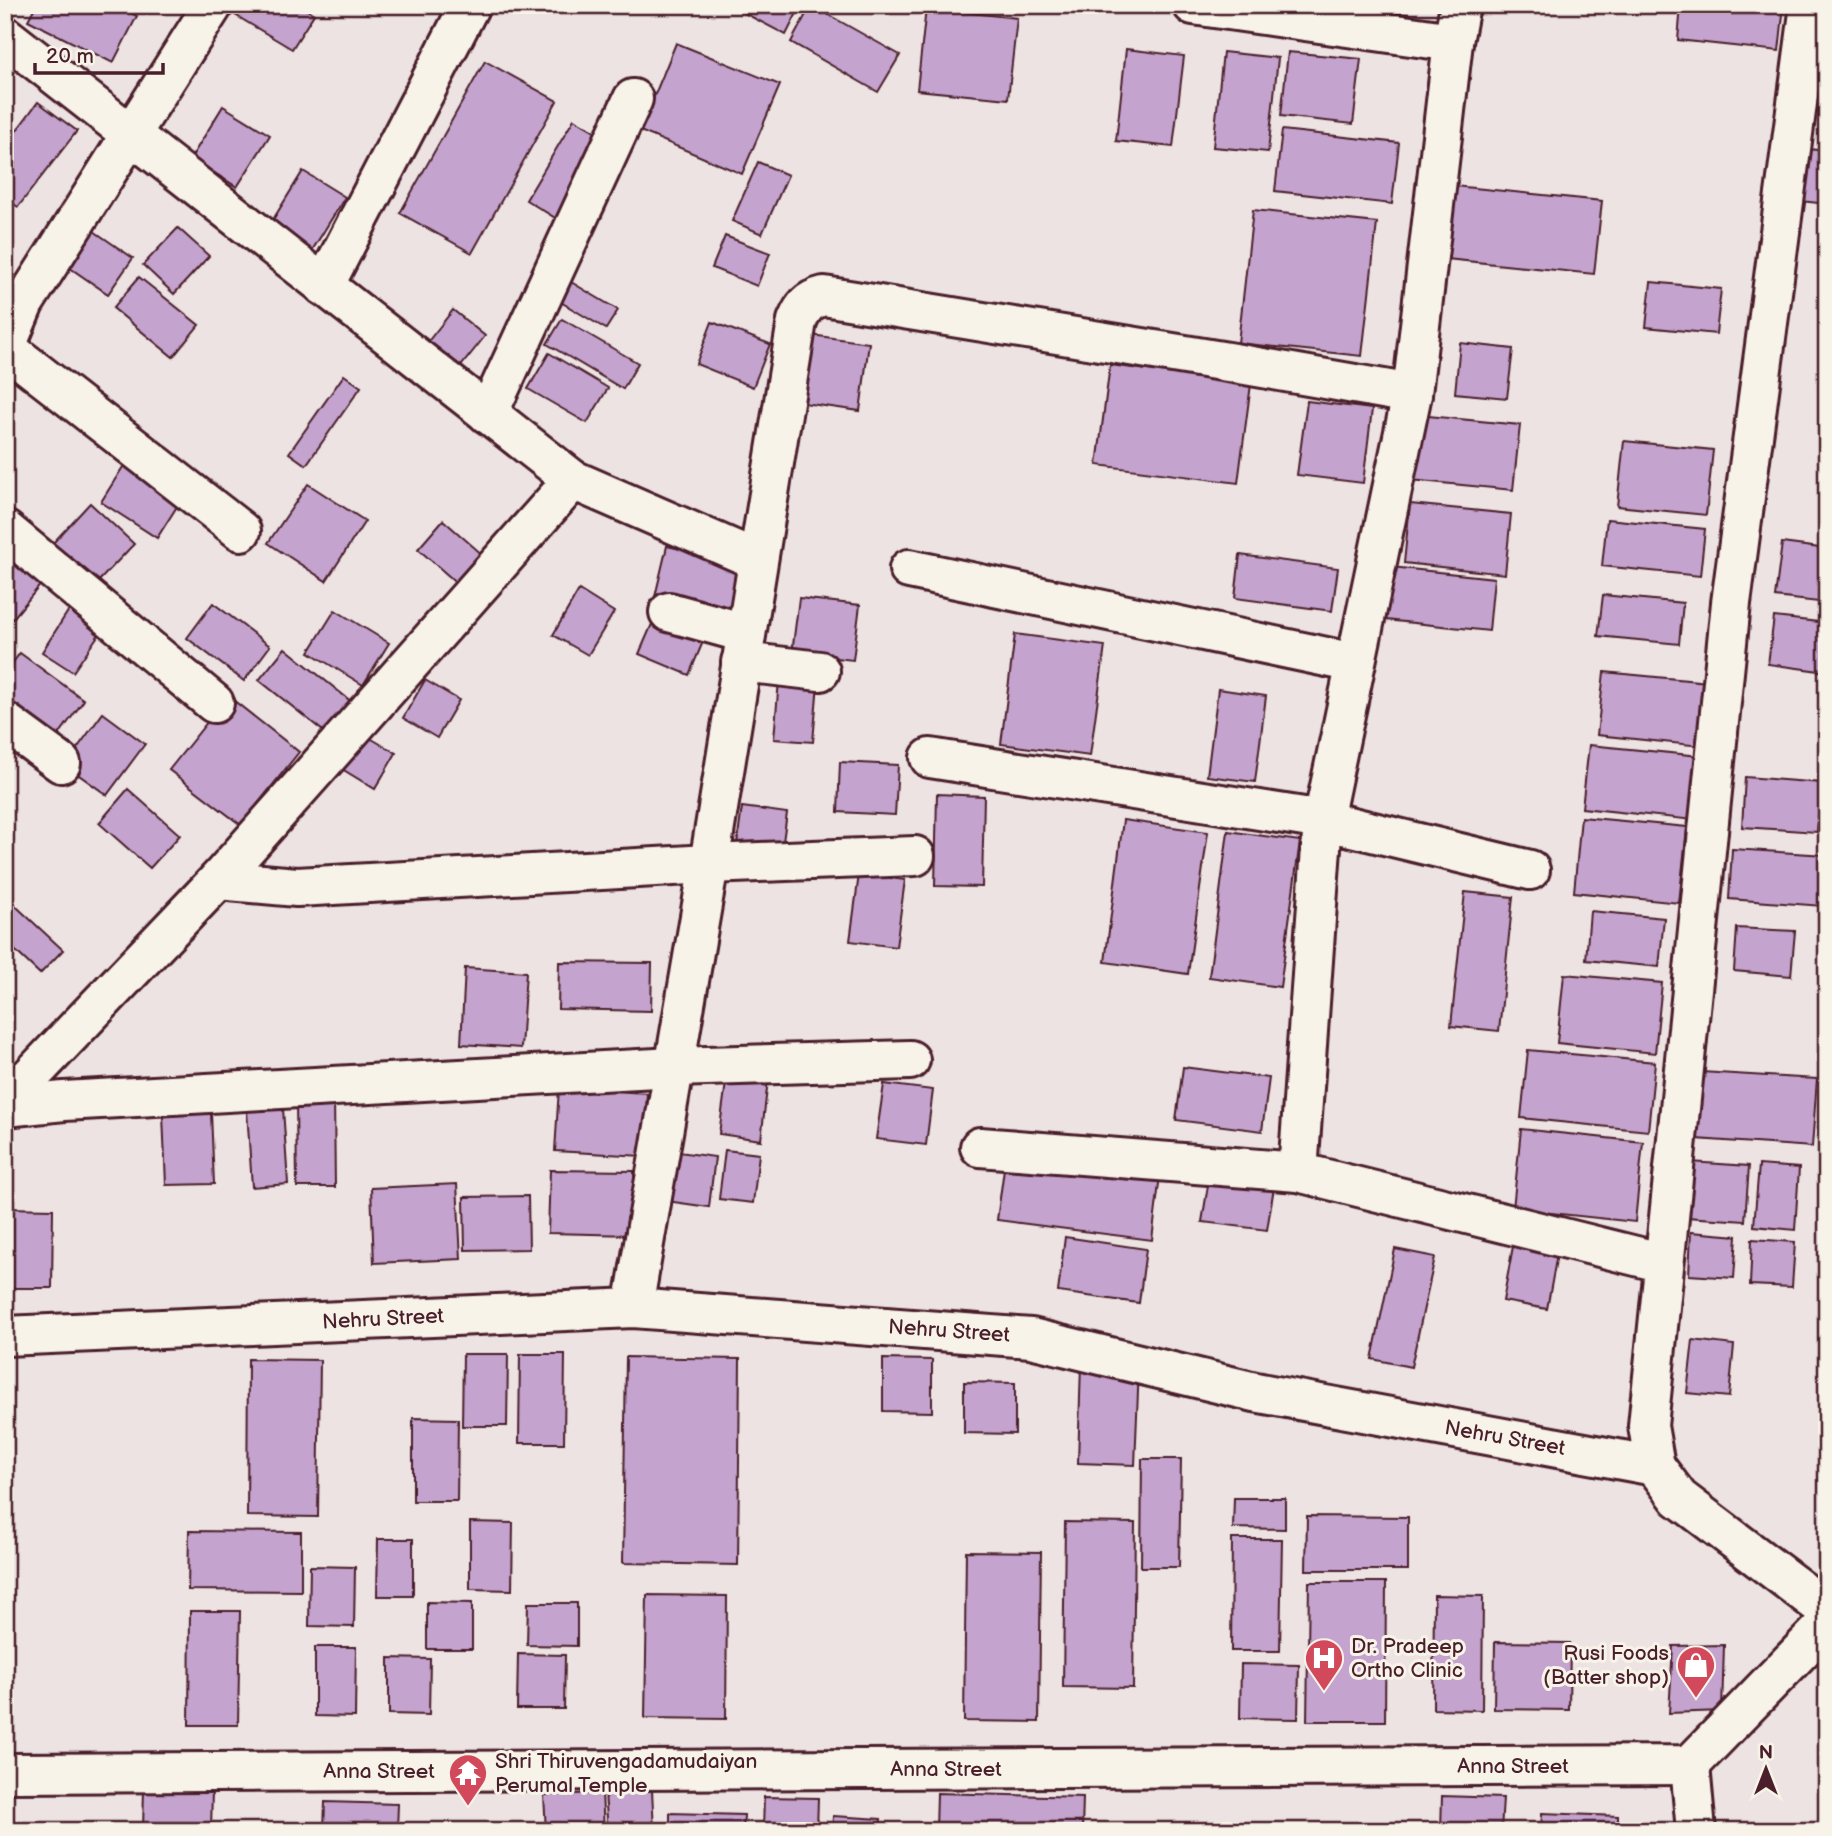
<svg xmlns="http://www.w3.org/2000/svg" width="1832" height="1836" font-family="'Balsamiq Sans',sans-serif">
	<rect width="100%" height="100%" fill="#ede3e3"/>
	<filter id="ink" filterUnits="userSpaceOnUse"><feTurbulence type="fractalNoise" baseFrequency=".0143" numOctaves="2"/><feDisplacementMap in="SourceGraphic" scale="14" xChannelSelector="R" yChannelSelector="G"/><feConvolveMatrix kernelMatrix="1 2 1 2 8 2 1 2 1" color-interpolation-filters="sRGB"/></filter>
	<g filter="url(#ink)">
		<g fill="#c4a4cf" stroke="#4a1f2b" stroke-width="2">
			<path d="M36 5H115L137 16 113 63 28 20Z"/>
			<path d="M234 5H299L314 14 292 49 230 12Z"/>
			<path d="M729 5H801L786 35Z"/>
			<path d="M811 5 900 55 878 92 791 42Z"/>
			<path d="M1681 5H1784L1779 51 1678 40Z"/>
			<path d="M926 8 1017 18 1008 99 917 90Z"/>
			<path d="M676 43 780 85 742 174 640 131Z"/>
			<path d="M1126 49 1184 56 1173 147 1116 141Z"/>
			<path d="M1223 52 1278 58 1268 152 1213 147Z"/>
			<path d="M1288 52 1361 59 1353 124 1281 116Z"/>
			<path d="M485 61 557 101 472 253 400 213Z"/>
			<path d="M38 102 77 131 18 207 5 198V146Z"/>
			<path d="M223 106 270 135 237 187 191 158Z"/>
			<path d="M574 119 610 140 562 222 526 200Z"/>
			<path d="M1282 130 1399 143 1392 204 1275 191Z"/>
			<path d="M1808 149 1827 151V204L1801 201Z"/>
			<path d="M758 162 788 175 762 234 732 221Z"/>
			<path d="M303 171 345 197 308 257 266 231Z"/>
			<path d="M1444 185 1602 201 1594 274 1437 258Z"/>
			<path d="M1253 210 1377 223 1362 356 1238 343Z"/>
			<path d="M85 225 133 258 108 294 60 261Z"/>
			<path d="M178 228 209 256 174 294 143 265Z"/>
			<path d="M725 236 770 253 757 286 712 268Z"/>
			<path d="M139 277 199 325 173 357 113 308Z"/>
			<path d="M566 279 618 310 606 329 554 298Z"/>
			<path d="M1651 282 1721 289 1716 334 1646 327Z"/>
			<path d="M453 310 485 336 458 370 426 344Z"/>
			<path d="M562 319 638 363 623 389 547 344Z"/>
			<path d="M712 322 770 344 753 387 696 364Z"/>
			<path d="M804 334 869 343 860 411 796 402Z"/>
			<path d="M1460 343 1513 349 1507 398 1455 393Z"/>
			<path d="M549 353 608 388 587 423 528 389Z"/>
			<path d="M1110 365 1251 384 1238 483 1097 465Z"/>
			<path d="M344 375 361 387 306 465 289 453Z"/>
			<path d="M1307 401 1372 409 1363 483 1297 475Z"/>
			<path d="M1418 415 1520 425 1513 490 1411 480Z"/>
			<path d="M1624 441 1713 450 1706 515 1617 506Z"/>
			<path d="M126 462 183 497 157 538 101 502Z"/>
			<path d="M308 484 365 521 326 581 268 543Z"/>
			<path d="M90 503 134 544 96 584 53 543Z"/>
			<path d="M1410 504 1511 514 1505 574 1404 563Z"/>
			<path d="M1607 519 1705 529 1700 576 1602 566Z"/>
			<path d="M443 520 484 556 459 585 418 549Z"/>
			<path d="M1782 543 1827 549V603L1775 597Z"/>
			<path d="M667 546 748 564 735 619 654 601Z"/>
			<path d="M5 553 42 583 10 622 5 618Z"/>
			<path d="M1240 555 1338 568 1332 611 1235 598Z"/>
			<path d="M1391 567 1494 578 1489 631 1386 620Z"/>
			<path d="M579 590 614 612 588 655 553 635Z"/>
			<path d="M1603 595 1683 603 1679 644 1598 636Z"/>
			<path d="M799 598 860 605 853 660 792 653Z"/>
			<path d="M74 602 106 624 73 672 42 652Z"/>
			<path d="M213 603 270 646 244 681 187 638Z"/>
			<path d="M335 610 389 643 363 685 309 652Z"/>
			<path d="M655 617 705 637 689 675 639 654Z"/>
			<path d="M1774 617 1827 623V672L1768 664Z"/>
			<path d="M1015 634 1105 646 1090 756 1001 744Z"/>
			<path d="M285 648 353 703 328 735 259 680Z"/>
			<path d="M20 653 84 700 58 736 5 697V673Z"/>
			<path d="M1604 672 1708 682 1701 746 1597 735Z"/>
			<path d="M425 680 459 700 437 738 403 718Z"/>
			<path d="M779 680 818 683 813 742 774 739Z"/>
			<path d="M1218 689 1266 696 1255 782 1207 776Z"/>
			<path d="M228 696 299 752 241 825 169 770Z"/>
			<path d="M103 713 145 744 107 795 65 765Z"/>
			<path d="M358 731 396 753 375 789 337 766Z"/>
			<path d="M1589 745 1700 756 1694 820 1582 808Z"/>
			<path d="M840 762 898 765 895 815 838 812Z"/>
			<path d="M1745 777 1822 783 1817 832 1742 827Z"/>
			<path d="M128 789 180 835 150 868 99 823Z"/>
			<path d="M937 794 984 796 982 887 935 886Z"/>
			<path d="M742 807 787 813 782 849 737 844Z"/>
			<path d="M1581 817 1687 827 1679 903 1574 892Z"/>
			<path d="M1123 820 1208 832 1188 974 1105 962Z"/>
			<path d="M1228 831 1300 841 1280 987 1209 977Z"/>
			<path d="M1732 849 1826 855 1823 906 1729 899Z"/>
			<path d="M859 874 905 880 896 947 850 941Z"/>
			<path d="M1465 892 1513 897 1499 1031 1451 1026Z"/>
			<path d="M5 896 63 950 40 974 5 941Z"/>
			<path d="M1590 911 1664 918 1659 967 1586 960Z"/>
			<path d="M1737 928 1795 931 1791 976 1734 971Z"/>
			<path d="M559 962 652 963 651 1011 558 1009Z"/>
			<path d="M465 968 526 972 521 1048 461 1044Z"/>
			<path d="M1564 974 1662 983 1655 1053 1557 1043Z"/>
			<path d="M1826 1002H1827V1075H1821Z"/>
			<path d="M1528 1050 1655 1062 1648 1131 1521 1118Z"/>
			<path d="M1183 1067 1269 1078 1262 1131 1176 1120Z"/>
			<path d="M1701 1072 1817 1079 1812 1147 1696 1139Z"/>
			<path d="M727 1075 768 1080 761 1140 719 1134Z"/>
			<path d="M884 1084 933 1090 926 1145 876 1139Z"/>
			<path d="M559 1088 647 1093 643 1156 555 1151Z"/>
			<path d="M296 1099H334L335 1187H297Z"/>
			<path d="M283 1108 288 1184 252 1187 247 1110Z"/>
			<path d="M211 1113 214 1184 166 1185 163 1115Z"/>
			<path d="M1521 1129 1643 1142 1635 1222 1513 1209Z"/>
			<path d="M725 1150 759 1154 753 1203 719 1199Z"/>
			<path d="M672 1151 715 1157 709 1207 666 1201Z"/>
			<path d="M1006 1154 1160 1175 1152 1240 997 1220Z"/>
			<path d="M1690 1162 1749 1166 1745 1221 1686 1217Z"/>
			<path d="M1759 1165 1799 1168 1795 1230 1754 1226Z"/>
			<path d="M550 1170 634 1171V1235L548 1233Z"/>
			<path d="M1209 1179 1274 1187 1267 1230 1202 1222Z"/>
			<path d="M457 1184 461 1259 374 1263 371 1188Z"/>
			<path d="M528 1196 529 1249 465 1250 464 1197Z"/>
			<path d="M5 1208 53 1209 52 1288H5Z"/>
			<path d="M1691 1232 1737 1236 1734 1278 1689 1275Z"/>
			<path d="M1065 1237 1146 1249 1139 1303 1058 1292Z"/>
			<path d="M1752 1239 1795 1242 1792 1287 1750 1285Z"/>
			<path d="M1513 1246 1557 1254 1547 1309 1503 1301Z"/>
			<path d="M1395 1249 1435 1257 1411 1367 1372 1359Z"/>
			<path d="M1693 1340 1734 1345 1729 1397 1687 1393Z"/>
			<path d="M463 1354H508L507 1426H462Z"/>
			<path d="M520 1354H565L564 1443H519Z"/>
			<path d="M626 1357 740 1359 738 1565 623 1563Z"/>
			<path d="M248 1359 320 1360 318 1517 247 1516Z"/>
			<path d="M883 1359 932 1360V1412L883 1411Z"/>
			<path d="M1081 1364 1139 1366 1135 1465 1078 1463Z"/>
			<path d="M964 1382 1015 1383V1434L964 1433Z"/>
			<path d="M413 1418 458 1419 457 1501H413Z"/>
			<path d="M1142 1459H1181L1179 1567H1141Z"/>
			<path d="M1234 1498H1285V1529L1233 1528Z"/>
			<path d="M1307 1516 1408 1517V1570H1306Z"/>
			<path d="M470 1522 513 1523 512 1590 470 1589Z"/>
			<path d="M1065 1522 1135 1523 1133 1688 1063 1687Z"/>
			<path d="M189 1531 301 1532V1591L188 1590Z"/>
			<path d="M378 1539H413V1596H377Z"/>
			<path d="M1232 1539H1282L1280 1651H1231Z"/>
			<path d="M966 1551 1041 1552 1039 1722 964 1721Z"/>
			<path d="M310 1566 355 1567 354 1627 309 1626Z"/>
			<path d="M1309 1582H1386L1385 1721H1307Z"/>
			<path d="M647 1595 727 1596 726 1719 645 1718Z"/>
			<path d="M1434 1595 1483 1596 1482 1710 1433 1709Z"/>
			<path d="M427 1602 472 1603V1649H427Z"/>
			<path d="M528 1603H577V1646L527 1645Z"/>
			<path d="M190 1611H240L238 1725H189Z"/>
			<path d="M1495 1642 1570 1643 1569 1710 1494 1709Z"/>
			<path d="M1724 1645 1722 1711 1669 1713 1673 1646Z"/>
			<path d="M315 1647H356L355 1717 315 1716Z"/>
			<path d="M518 1654 565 1655 564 1709H517Z"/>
			<path d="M389 1658 430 1659 429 1715 389 1714Z"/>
			<path d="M1241 1664 1299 1665 1298 1719 1240 1718Z"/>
			<path d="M144 1788 212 1790 211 1831H143Z"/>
			<path d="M652 1790 654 1831H608L605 1793Z"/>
			<path d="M602 1793 604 1831H546L544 1795Z"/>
			<path d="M937 1793 1083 1797 1082 1831H936Z"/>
			<path d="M1442 1796 1503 1798 1501 1831H1441Z"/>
			<path d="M764 1797 818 1798 817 1831H763Z"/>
			<path d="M325 1802 398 1804 397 1831H324Z"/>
			<path d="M670 1813 744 1815 743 1831H670Z"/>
			<path d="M1542 1813 1618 1816V1831H1541Z"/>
			<path d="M833 1816 881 1819 880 1831H832Z"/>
		</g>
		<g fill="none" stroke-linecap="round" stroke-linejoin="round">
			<g stroke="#4a1f2b" stroke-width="44">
				<g id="minor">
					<path d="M1193 5 1453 42"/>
					<path d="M5 36 573 480 757 560"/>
					<path d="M324 286 470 5"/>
					<path d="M6 348 241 531"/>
					<path d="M5 349 24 303 213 5"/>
					<path d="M488 414 633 99"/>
					<path d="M5 530 214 703"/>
					<path d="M909 569 1355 663"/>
					<path d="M669 612 745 633"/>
					<path d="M741 662 820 671"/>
					<path d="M5 722 61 763"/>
					<path d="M930 758 1323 820 1530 870"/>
					<path d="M218 880 297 887 709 864 915 856"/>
					<path d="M5 1103 218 880 573 480"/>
					<path d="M5 1107 64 1101 674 1067 910 1060"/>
					<path d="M980 1147 1298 1172 1664 1263"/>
					<path d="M1298 1172 1323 820 1412 394 1453 42 1460 5"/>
					<path d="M633 1308 709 864 797 321C803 307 808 300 824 296L1234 363 1412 394"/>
					<path d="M5 1336 633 1308 1031 1338 1255 1392 1655 1466"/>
					<path d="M1690 1765 1696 1831"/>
				</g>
			</g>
			<g stroke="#4a1f2b" stroke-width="44">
				<g id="tertiary">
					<path d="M1810 5 1731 603 1648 1426 1655 1466 1679 1498 1827 1610"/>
					<path d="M5 1773 1690 1765 1827 1624"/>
				</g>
			</g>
			<use href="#minor" stroke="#f7f3e8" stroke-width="38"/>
			<use href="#tertiary" stroke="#f7f3e8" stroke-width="38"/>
		</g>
	</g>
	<defs>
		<g id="hospital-pin" transform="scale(2.0125)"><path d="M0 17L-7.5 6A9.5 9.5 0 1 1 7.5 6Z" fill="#d1495b" stroke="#f7f3e8"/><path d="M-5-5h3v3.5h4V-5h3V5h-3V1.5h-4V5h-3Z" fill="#fff"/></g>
		<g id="shop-pin" transform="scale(2.0125)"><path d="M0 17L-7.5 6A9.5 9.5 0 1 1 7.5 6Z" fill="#d1495b" stroke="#f7f3e8"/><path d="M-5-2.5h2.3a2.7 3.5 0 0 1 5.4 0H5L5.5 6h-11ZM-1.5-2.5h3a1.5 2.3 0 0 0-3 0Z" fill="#fff"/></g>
		<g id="temple-pin" transform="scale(2.0125)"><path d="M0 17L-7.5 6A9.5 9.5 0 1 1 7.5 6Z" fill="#d1495b" stroke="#f7f3e8"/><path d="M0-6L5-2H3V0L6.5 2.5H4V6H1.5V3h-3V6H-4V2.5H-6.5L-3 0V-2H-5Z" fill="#fff"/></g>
	</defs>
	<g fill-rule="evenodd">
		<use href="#hospital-pin" x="1324" y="1658"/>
		<use href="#shop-pin" x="1696" y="1665"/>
		<use href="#temple-pin" x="468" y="1773"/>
	</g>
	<g text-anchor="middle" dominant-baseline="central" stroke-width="6" stroke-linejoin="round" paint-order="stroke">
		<g font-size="21" fill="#4a1f2b" stroke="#f7f3e8">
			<text transform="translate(383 1319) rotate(-3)">Nehru Street</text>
			<text transform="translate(949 1331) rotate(4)">Nehru Street</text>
			<text transform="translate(1505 1438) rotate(10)">Nehru Street</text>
			<text x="1513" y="1766">Anna Street</text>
			<text x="946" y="1769">Anna Street</text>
			<text x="379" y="1771">Anna Street</text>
		</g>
		<g font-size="21" fill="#4a1f2b" stroke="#f7f3e8" text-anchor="start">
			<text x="1351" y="1646">Dr. Pradeep<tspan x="1351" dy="24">Ortho Clinic</tspan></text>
			<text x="1669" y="1653" text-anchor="end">Rusi Foods<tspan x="1669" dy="24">(Batter shop)</tspan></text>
			<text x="495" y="1761">Shri Thiruvengadamudaiyan<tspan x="495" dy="24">Perumal Temple</tspan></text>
		</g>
	</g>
	<rect width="1832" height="1836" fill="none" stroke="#f7f3e8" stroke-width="28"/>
	<rect x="14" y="14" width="1804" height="1808" fill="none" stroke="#4a1f2b" stroke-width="2.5" filter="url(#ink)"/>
	<g transform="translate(1766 1769)" stroke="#f7f3e8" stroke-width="5" paint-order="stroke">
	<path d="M0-5L12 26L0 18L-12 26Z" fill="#4a1f2b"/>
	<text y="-10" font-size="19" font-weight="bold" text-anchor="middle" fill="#4a1f2b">N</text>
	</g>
	<path d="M35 63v10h128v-10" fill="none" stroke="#4a1f2b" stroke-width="3.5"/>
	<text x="46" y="63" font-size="21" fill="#4a1f2b" stroke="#f7f3e8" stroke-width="5" paint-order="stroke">20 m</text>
</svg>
